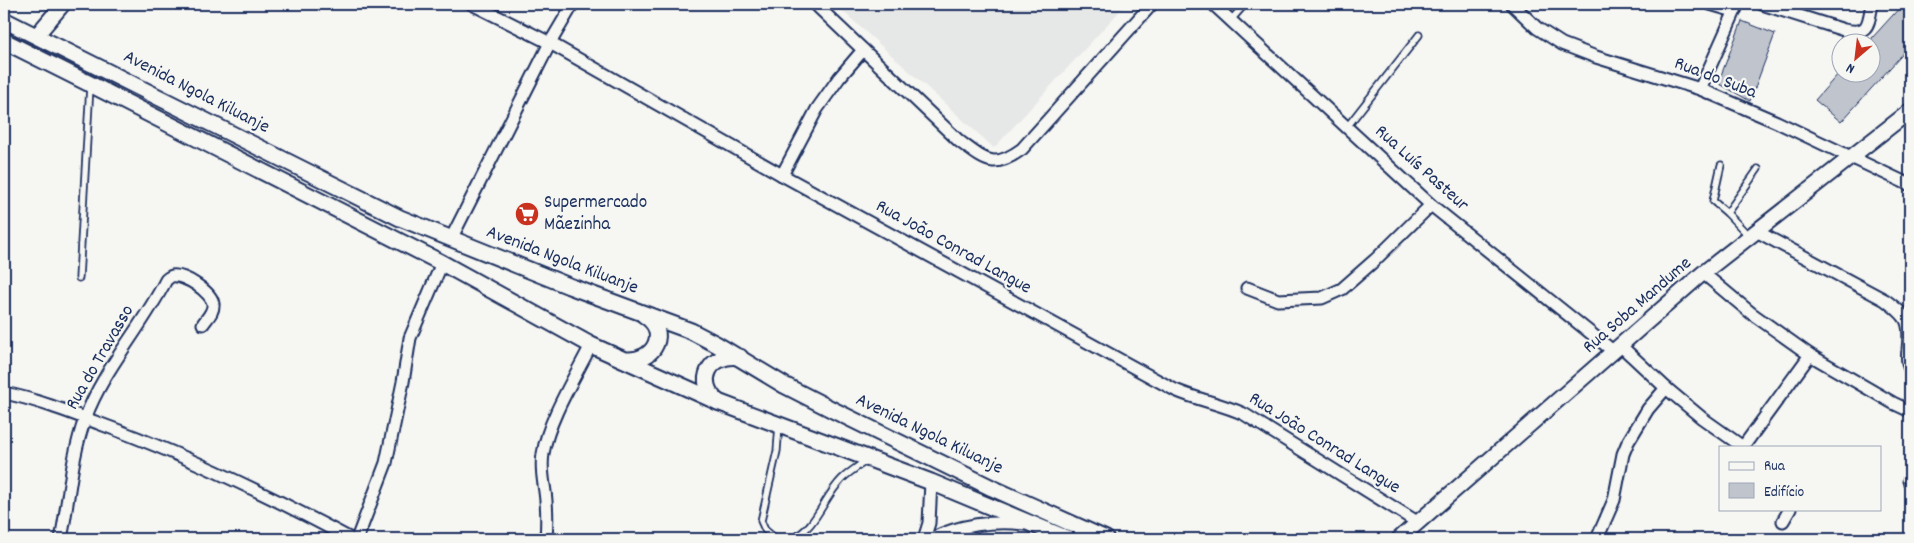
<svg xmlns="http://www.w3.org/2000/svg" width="1914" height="543" font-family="Dekko,sans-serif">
	<rect width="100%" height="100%" fill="#f6f6f2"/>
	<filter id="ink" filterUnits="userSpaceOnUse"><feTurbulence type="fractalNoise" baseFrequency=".02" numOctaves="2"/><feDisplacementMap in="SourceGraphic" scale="10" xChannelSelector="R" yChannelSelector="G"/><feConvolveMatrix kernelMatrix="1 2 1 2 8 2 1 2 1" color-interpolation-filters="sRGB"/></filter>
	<g filter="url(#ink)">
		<g fill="#e6e7e7">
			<path d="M835 4H1126L994 148Z"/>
			<path d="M1010 534 1021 539H975L983 536Z"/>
		</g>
		<g fill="#c0c4cd" stroke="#1b2f5e">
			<path d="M1903 4H1910V46L1841 122 1815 100 1840 72H1872V38Z"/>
			<path d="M1742 21 1775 34 1750 101 1718 83Z"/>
		</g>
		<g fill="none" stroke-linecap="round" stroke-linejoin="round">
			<g stroke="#1b2f5e" stroke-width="9">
				<g id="service">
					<path d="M1231 20 1245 4"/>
					<path d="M1347 127 1419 35"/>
					<path d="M1721 165 1713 201 1727 213"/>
					<path d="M1750 237 1727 213 1758 169"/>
					<path d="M79 278 90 86"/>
					<path d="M776 539 765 530 761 521 777 451 779 425"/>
					<path d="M792 539C817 527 823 498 842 479 849 472 859 466 867 460"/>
				</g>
			</g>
			<g stroke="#1b2f5e" stroke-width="15">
				<g id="minor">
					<path d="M472 4 550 43 782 175 1175 390C1198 400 1222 404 1244 414L1417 522"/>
					<path d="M815 4 959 141C986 161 993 170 1022 149L1152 4"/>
					<path d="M1213 4 1431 205 1613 351"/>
					<path d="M1512 4 1537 28 1562 44 1596 57 1700 89 1777 122 1910 185"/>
					<path d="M1710 4 1734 11"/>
					<path d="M1762 4 1844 30C1869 35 1868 25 1872 4"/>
					<path d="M1700 89 1738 4"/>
					<path d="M782 175 817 109 839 78 863 50"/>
					<path d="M1758 232 1885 300C1908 317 1911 321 1908 350 1907 357 1907 363 1910 369"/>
					<path d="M451 239 550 43 573 4"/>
					<path d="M1703 273 1751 313 1810 355 1893 403 1910 411"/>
					<path d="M1247 288 1278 300 1322 298 1342 289 1375 260 1431 205"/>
					<path d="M1621 346 1666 388 1702 418 1743 447"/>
					<path d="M4 393C35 399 69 412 98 423 186 455 269 495 351 539"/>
					<path d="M1743 447 1810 355"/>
					<path d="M1909 481 1910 479"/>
					<path d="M1783 521 1790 509"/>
					<path d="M61 539C69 500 71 457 85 419 103 369 142 328 166 280 167 279 171 276 172 276 184 274 212 292 213 304 214 312 207 318 203 324"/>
					<path d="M357 539 386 463 403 382 410 338 442 263"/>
					<path d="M546 539C547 526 547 513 546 501 545 485 540 471 543 454 548 420 575 377 591 345"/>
					<path d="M924 539 929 523 931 482"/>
					<path d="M931 539C959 525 994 520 1024 524"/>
					<path d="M1597 539 1614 500 1623 454 1628 442 1648 409 1666 388"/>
				</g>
			</g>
			<g stroke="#1b2f5e" stroke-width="18">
				<g id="tertiary">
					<path d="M36 36 63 4"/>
					<path d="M1399 539 1703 273 1910 111"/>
				</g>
			</g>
			<g stroke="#1b2f5e" stroke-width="19">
				<g id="secondary">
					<path d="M4 20 400 218 569 286 691 331 716 344 784 385 835 411 992 488 1106 539"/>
					<path d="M4 41 90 84 442 263 591 345 718 402 931 482 1068 539"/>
					<path d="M626 360C655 362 670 331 644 315"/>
					<path d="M718 402C694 382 710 352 740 357"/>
				</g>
			</g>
			<use href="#service" stroke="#f6f6f2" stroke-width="5.5"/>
			<use href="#minor" stroke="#f6f6f2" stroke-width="11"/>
			<use href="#tertiary" stroke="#f6f6f2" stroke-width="14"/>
			<use href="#secondary" stroke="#f6f6f2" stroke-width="15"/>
		</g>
	</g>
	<defs>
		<g id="supermarket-disc" transform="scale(1.25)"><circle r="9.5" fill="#c8321e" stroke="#f6f6f2"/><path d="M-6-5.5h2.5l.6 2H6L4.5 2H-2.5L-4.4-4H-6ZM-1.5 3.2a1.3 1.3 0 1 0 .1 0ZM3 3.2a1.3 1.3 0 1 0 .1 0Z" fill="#fff"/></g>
	</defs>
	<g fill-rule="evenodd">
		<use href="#supermarket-disc" x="527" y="214"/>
	</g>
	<g text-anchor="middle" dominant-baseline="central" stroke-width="4.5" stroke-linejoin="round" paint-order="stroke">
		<g font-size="19" fill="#1b2f5e" stroke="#f6f6f2">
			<text transform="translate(1715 79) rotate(21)">Rua do Suba</text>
			<text transform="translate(196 93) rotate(27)">Avenida Ngola Kiluanje</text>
			<text transform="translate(1421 169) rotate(42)">Rua Luís Pasteur</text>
			<text transform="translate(953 248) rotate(29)">Rua João Conrad Langue</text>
			<text transform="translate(562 261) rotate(21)">Avenida Ngola Kiluanje</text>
			<text transform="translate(1638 306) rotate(-41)">Rua Soba Mandume</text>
			<text transform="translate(101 358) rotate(-60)">Rua do Travasso</text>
			<text transform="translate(929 435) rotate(26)">Avenida Ngola Kiluanje</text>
			<text transform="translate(1324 444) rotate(32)">Rua João Conrad Langue</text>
		</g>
		<g font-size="19" fill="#1b2f5e" stroke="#f6f6f2" text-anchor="start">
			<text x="544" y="203">Supermercado<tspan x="544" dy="22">Mãezinha</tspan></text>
		</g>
	</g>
	<rect width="1914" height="543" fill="none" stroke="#f6f6f2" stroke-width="20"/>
	<rect x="10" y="10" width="1894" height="523" fill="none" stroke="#1b2f5e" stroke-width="2" filter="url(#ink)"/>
	<rect x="1719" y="446" width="162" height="65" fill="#f6f6f2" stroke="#9ea6b7"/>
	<rect x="1729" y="462" width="25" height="8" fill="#f6f6f2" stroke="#9ea6b7"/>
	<text x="1764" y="470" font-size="15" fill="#1b2f5e">Rua</text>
	<rect x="1729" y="483" width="25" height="15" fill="#c0c4cd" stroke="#9ea6b7"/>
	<text x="1764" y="496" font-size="15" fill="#1b2f5e">Edifício</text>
	<g transform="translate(1856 58) rotate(208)"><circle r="24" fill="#f6f6f2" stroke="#9ea6b7"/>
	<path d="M0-4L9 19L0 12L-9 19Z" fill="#c8321e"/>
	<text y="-8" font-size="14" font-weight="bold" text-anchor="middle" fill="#1b2f5e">N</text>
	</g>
</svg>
